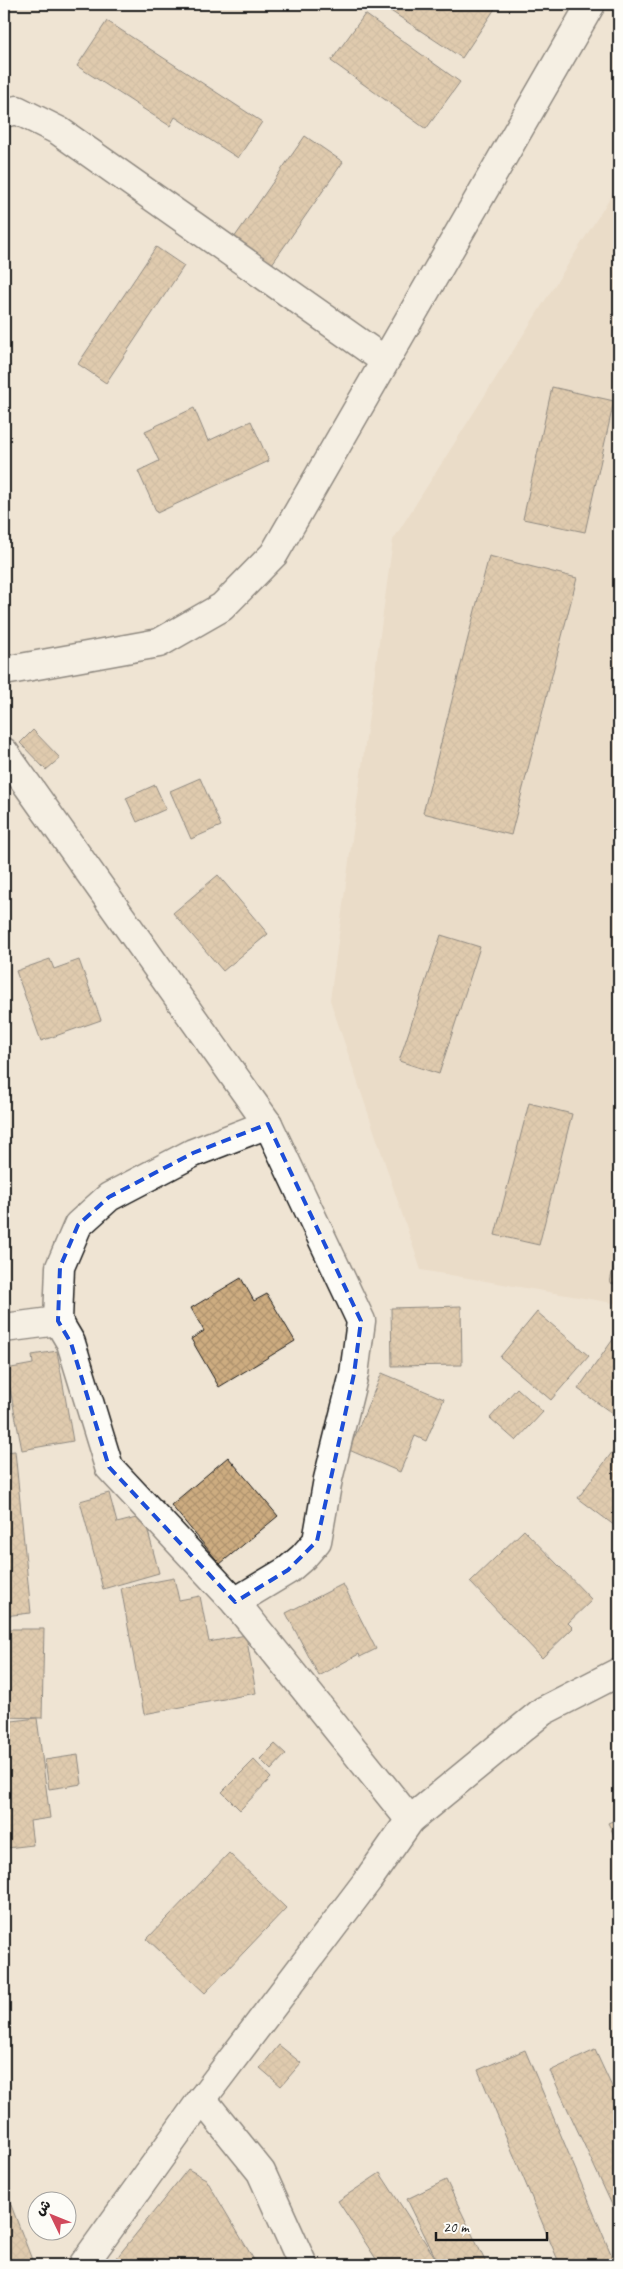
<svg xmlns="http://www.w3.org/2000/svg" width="623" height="2269" font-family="Caveat,'Playpen Sans Arabic',sans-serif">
	<defs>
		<pattern id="building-cross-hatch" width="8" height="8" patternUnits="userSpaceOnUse" patternTransform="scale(1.25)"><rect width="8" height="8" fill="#cdac80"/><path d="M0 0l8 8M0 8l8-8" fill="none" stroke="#af936e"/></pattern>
	</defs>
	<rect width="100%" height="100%" fill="#efe4d3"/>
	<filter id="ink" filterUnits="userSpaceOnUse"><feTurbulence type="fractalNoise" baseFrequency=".02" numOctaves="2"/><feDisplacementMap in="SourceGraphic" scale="10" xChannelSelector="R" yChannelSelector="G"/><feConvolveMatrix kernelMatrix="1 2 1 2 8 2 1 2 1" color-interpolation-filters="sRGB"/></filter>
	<g filter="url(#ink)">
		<path fill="#e5d3ba" d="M619 184V1304L421 1270 330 1000 393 540Z"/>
		<g fill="url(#building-cross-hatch)" stroke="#1c1c1c">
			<path d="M380 4H498L462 58Z"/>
			<path d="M365 14 460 82 426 129 331 61Z"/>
			<path d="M107 21 262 122 238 158 175 117 170 126 77 66Z"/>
			<path d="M305 136 343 162 272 264 234 238Z"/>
			<path d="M156 247 184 266 106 383 78 364Z"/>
			<path d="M552 387 614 401 585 532 523 519Z"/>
			<path d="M194 408 208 441 251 421 269 461 157 513 138 471 159 461 145 431Z"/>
			<path d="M489 556 577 578 511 835 423 813Z"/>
			<path d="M33 730 60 758 46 770 20 743Z"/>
			<path d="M200 778 221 826 191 839 170 791Z"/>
			<path d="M155 785 166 809 137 822 126 798Z"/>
			<path d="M218 875 268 934 223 971 173 913Z"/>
			<path d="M441 935 480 947 439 1074 399 1061Z"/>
			<path d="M50 959 54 969 79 960 101 1020 41 1041 16 971Z"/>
			<path d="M529 1103 572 1114 539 1245 495 1235Z"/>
			<path d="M619 1238V1285L610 1283Z"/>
			<path d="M241 1278 254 1301 267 1294 295 1341 219 1387 191 1339 204 1331 191 1308Z"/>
			<path d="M461 1306 462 1365 392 1366 391 1308Z"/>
			<path d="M537 1312 589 1356 551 1400 500 1357Z"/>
			<path d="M614 1338 619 1342V1418L578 1389Z"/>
			<path d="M57 1351 73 1441 22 1450 6 1369 33 1364 32 1355Z"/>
			<path d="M382 1373 444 1399 426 1441 415 1436 400 1472 349 1450Z"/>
			<path d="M517 1388 543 1412 516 1441 490 1418Z"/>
			<path d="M619 1443V1529L578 1498Z"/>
			<path d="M15 1451 31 1613 4 1616V1452Z"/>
			<path d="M228 1457 278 1516 220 1564 171 1505Z"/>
			<path d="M109 1493 117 1523 144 1516 159 1573 103 1589 80 1501Z"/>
			<path d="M524 1530 592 1600 568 1623 573 1628 542 1658 470 1582Z"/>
			<path d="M174 1578 179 1600 200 1596 209 1642 246 1635 256 1693 144 1714 121 1588Z"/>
			<path d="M343 1584 376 1649 360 1657 359 1654 319 1676 286 1613Z"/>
			<path d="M4 1629H44L42 1718 4 1717Z"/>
			<path d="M37 1718 50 1818 30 1821 33 1845 7 1848 4 1821V1722Z"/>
			<path d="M275 1744 286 1754 271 1770 260 1759Z"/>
			<path d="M78 1755 82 1784 49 1789 45 1760Z"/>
			<path d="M254 1760 271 1778 240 1810 222 1792Z"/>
			<path d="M619 1818V1845L608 1823Z"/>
			<path d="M229 1853 286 1908 205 1993 147 1939Z"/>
			<path d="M279 2045 301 2063 281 2086 260 2068Z"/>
			<path d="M525 2050 614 2261 603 2265H560L478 2070Z"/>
			<path d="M595 2050 619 2102V2220L550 2071Z"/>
			<path d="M188 2169 206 2179 257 2265H111Z"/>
			<path d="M380 2173 440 2265H380L338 2201Z"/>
			<path d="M446 2180 487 2265H439L407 2199Z"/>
			<path d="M4 2187 34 2265H4Z"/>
		</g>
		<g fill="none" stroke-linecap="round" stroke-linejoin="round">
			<g stroke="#1c1c1c" stroke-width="31">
				<g id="street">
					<path d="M4 113 17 110 59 131 384 360"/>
					<path d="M4 671 159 643 222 607 274 554 591 4"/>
					<path d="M4 752 268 1124 361 1321 354 1374 328 1479 317 1541 303 1557 288 1570 235 1602"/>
					<path d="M268 1124 193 1153 109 1197 78 1225 60 1267 58 1321 71 1343 109 1467 235 1602 410 1820"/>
					<path d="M4 1328 58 1321"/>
					<path d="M202 2099 261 2172 303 2265"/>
					<path d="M83 2265 202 2099 368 1880 410 1820 543 1711 619 1672"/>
				</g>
			</g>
			<use href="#street" stroke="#fdfcf7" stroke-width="28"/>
		</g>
	</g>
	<path d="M0 0H623V2269H0ZM268 1124 361 1321 354 1374 317 1541 288 1570 235 1602 109 1467 71 1343 58 1321 60 1267 78 1225 109 1197 193 1153Z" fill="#efe4d3" fill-opacity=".55" fill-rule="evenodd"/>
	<path fill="none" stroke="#1d4ed8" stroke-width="4" stroke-dasharray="10 6" stroke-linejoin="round" d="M268 1124 361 1321 354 1374 317 1541 288 1570 235 1602 109 1467 71 1343 58 1321 60 1267 78 1225 109 1197 193 1153Z"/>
	<rect width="623" height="2269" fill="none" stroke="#fdfcf7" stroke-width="20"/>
	<rect x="10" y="10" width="603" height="2249" fill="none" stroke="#1c1c1c" stroke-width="2" filter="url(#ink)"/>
	<g transform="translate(52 2216) rotate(313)"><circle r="24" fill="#fdfcf7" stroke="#a3a29f"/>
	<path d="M0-4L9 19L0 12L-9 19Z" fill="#d1495b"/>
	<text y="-8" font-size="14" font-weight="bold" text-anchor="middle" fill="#1c1c1c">ش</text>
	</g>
	<path d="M436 2232v8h111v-8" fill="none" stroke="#1c1c1c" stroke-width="2.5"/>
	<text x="443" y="2232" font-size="15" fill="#1c1c1c" stroke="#fdfcf7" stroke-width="4" paint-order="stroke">20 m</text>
</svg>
